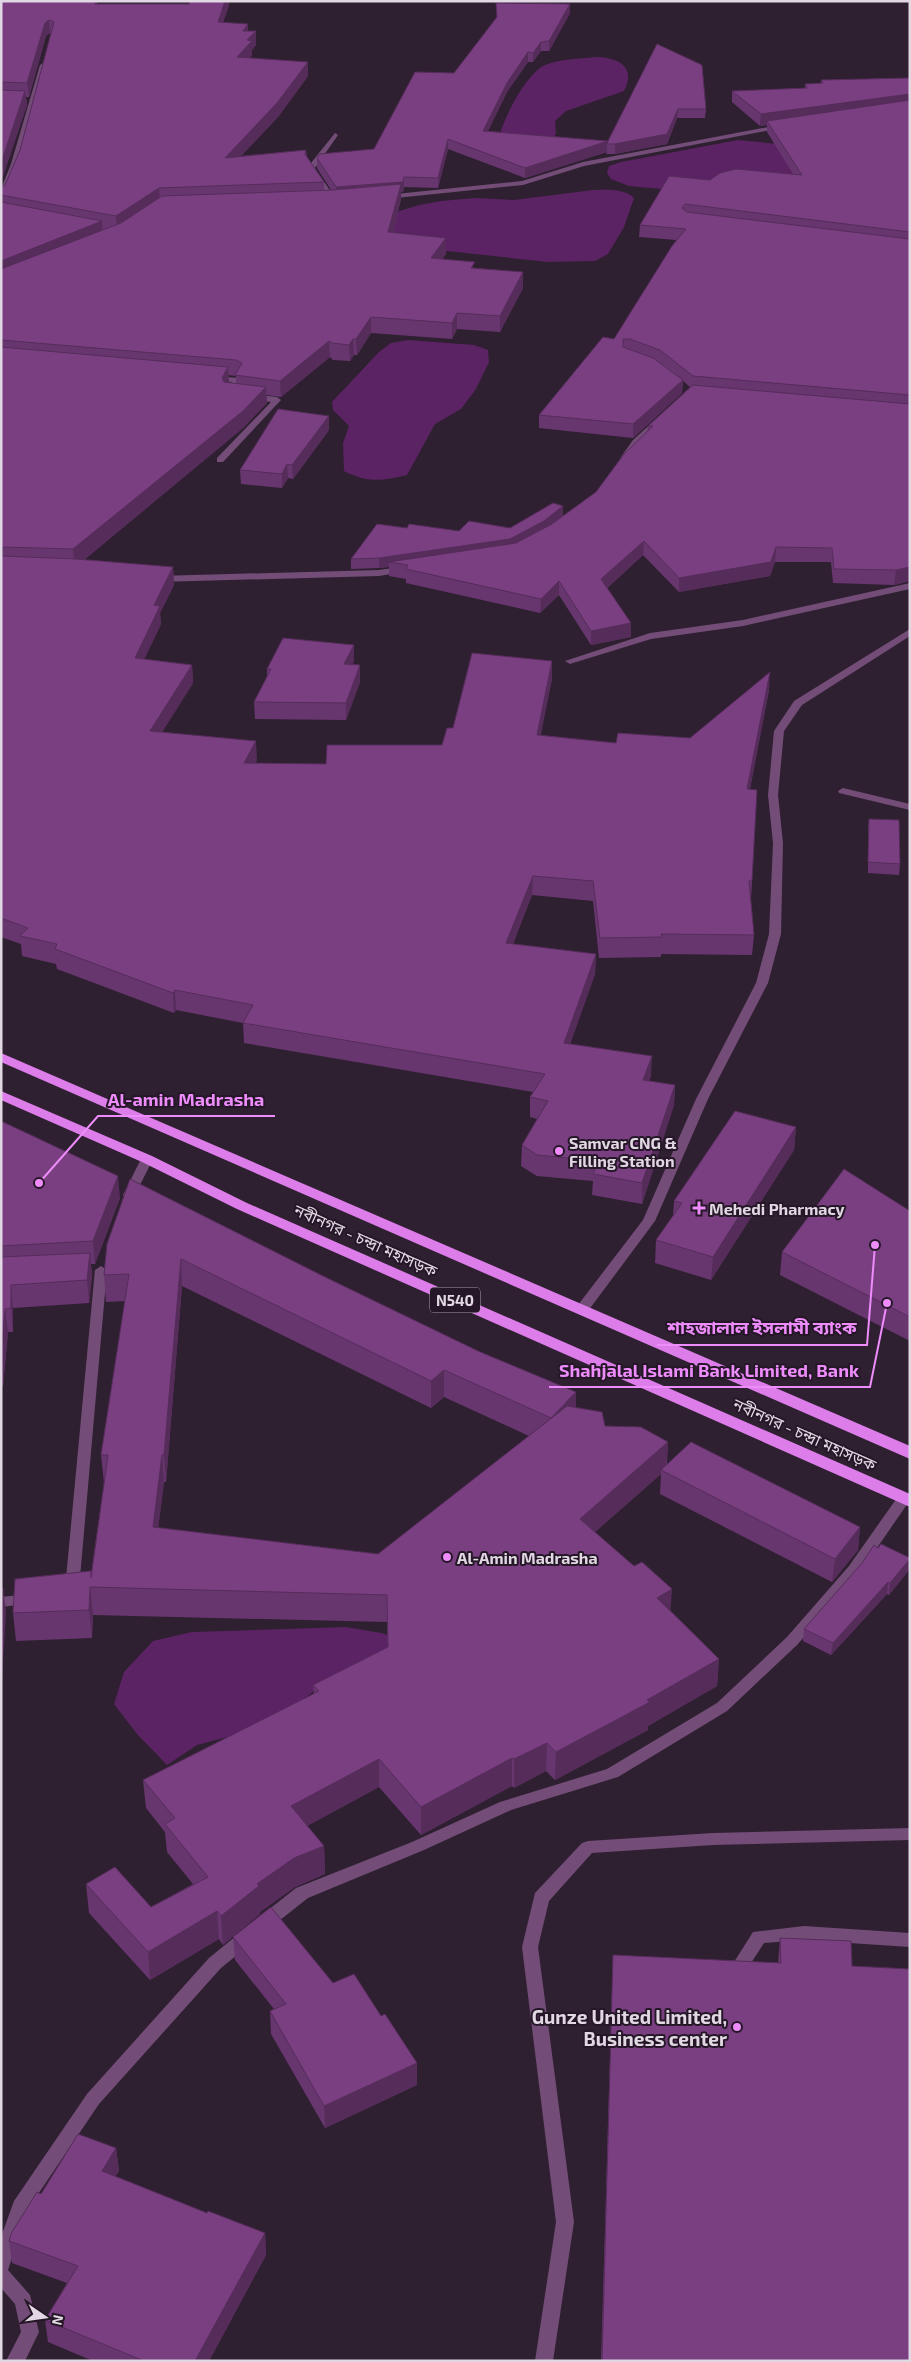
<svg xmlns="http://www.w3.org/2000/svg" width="911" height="2362" font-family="'Exo 2','Noto Sans Bengali',sans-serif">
	<rect width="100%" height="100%" fill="#2f2031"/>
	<g fill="#5b2363">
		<path d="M595 57C617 57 637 66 624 91L566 111 555 121 556 134 551 139 499 136C505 116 526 74 545 65 560 59 579 59 595 57Z"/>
		<path d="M738 140 788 145 889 162 672 190 629 186 611 179 607 173 609 166 621 162Z"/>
		<path d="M593 190C607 190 623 188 634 198L624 227 608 254 595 261 548 262 429 249 387 232 390 214 419 205 441 201 475 198 514 200Z"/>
		<path d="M408 340 474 345 488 350 489 362 476 389 461 409 435 424 407 475C382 481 367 483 344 471L343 443 349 426 333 410 332 402 379 352 391 343Z"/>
		<path d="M346 1627 381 1633 406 1641 318 1688 266 1727 197 1745 167 1765 137 1734 114 1704 124 1672 153 1641 192 1632Z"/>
	</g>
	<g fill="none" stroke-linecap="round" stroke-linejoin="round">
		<g fill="#734d78" fill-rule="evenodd">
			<path d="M43 63 46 65 19 164 5 199 1 201V189L11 164 40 65Z"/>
			<path d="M784 124 786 125V127L584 166 523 185 386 199 382 197 386 195 522 181 583 162Z"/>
			<path d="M335 133 338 135 315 168 337 201 333 203H330L307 168Z"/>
			<path d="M210 376 240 378 241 380 233 393 234 397H228L224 395 232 382 210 380Z"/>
			<path d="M251 394 277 397 281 400 223 462H217V458L271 402 248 399 247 397Z"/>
			<path d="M656 419 663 421 639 444 628 459H622L621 457 633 440Z"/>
			<path d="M406 566 411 569 409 571 379 576 157 582 152 579 157 576 379 570Z"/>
			<path d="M910 583V589L743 626 651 639 573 663 570 664 565 661 650 633 743 620Z"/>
			<path d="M910 629V636L802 705 784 731 778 795 783 843 781 934 768 983 708 1099 655 1221 588 1311H578L576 1308 578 1305 643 1220 696 1099 756 983 769 934 773 843 768 795 774 731 794 701Z"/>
			<path d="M843 788 910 804V810L839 793 838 791Z"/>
			<path d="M147 1155 153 1159 135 1195 129 1199 125 1198 123 1195 141 1159Z"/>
			<path d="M101 1266 107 1270 79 1589 77 1593H67L65 1589 95 1270Z"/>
			<path d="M904 1493 909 1495 910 1500 859 1574 797 1645 727 1711 618 1777 511 1810 424 1850 308 1898 270 1928 264 1930 258 1928 256 1923 258 1918 296 1888 412 1842 500 1802 607 1769 717 1703 787 1637 849 1566 899 1495Z"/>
			<path d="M30 1594 35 1595 37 1599 35 1603 1 1607V1597Z"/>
			<path d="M910 1828V1840L713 1845 592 1853 549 1901 538 1947 574 2222 553 2361H535L556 2222 522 1947 535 1893 582 1843 588 1841 713 1833Z"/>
			<path d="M804 1926 910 1933V1947L804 1940 764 1943 751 1963 754 1977 752 1982 746 1984 740 1982 734 1962 753 1932Z"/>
			<path d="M247 1930 253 1932 255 1937 253 1942 221 1968 99 2104 28 2209 8 2270 30 2295 39 2332 25 2361H6L21 2332 15 2304 1 2288V2237L14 2201 87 2094 209 1958 241 1932Z"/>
		</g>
		<g fill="#dd7dea" fill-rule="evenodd">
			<path d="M1 1053 910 1446V1459L1 1062Z"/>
			<path d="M1 1091 152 1156 247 1203 910 1494V1507L237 1209 142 1162 1 1100Z"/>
		</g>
	</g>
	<g fill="#68366f" fill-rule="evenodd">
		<path d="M1 1H97V4H189L190 1H229V5L223 23 248 31H256V45L252 50V55L249 58 308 76 278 117 241 156 306 150 307 157 324 182V190H331L317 168V158L374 149 454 73 497 17 496 3 570 13 549 51H541L533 62H528L507 92 488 131 608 141 657 44 706 109 705 118H677L667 144 615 154H606L607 152 525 178 448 149 438 188 404 187 403 192H401V199L393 233 446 238V254L442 259 475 268 523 272V288L500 332 457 329 452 339 371 333 357 355H354L350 361 333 360 330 357 281 397 267 395V403L243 428 84 560 173 567 174 585 160 613 161 624 144 659 192 665 193 683 162 732 257 760 255 763 326 764 442 745 453 728 552 661V679L540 735 616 743 690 738 769 690 750 789 752 881 751 900 754 935 752 955 661 954V957L599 958 593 901 532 895 513 944 596 954 595 974 570 1044 651 1076 649 1081 675 1085 674 1105 642 1204 592 1195 593 1181 537 1176 521 1166 522 1145 537 1119 530 1117V1097L533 1092 244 1043 243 1023 176 1010 174 1013 57 969 56 964 22 956 21 944 1 937V187L5 185 20 150 51 34 50 33 46 36 29 97H26L27 105 1 182ZM228 375 236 376V384L229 383Z"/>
		<path d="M910 78V581L894 585 833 583 831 562H775L770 576 679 592 643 555 607 588 631 623V637L591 645 559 595 540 613 406 583V579L389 576V567L379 568 351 569V559L407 528 459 531 510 528 563 506V516L596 492 647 432 648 426 690 387 683 381 682 393 633 438 539 428V415L614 339 676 240 639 237 640 225 710 180 793 174 767 132V125L760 126 732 102V91L805 88V84H821V80Z"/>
		<path d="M329 430 293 479 288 478 282 488 241 484 240 470Z"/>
		<path d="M354 661 352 665H360V682L346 720 255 719 254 702 267 677V669Z"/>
		<path d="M869 819 900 864 899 875 868 873V830Z"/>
		<path d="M1 1121 120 1198 95 1264H91L92 1276 89 1303 13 1308V1332H8L3 1386H1Z"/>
		<path d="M796 1127 794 1150 711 1280 655 1263 656 1240 673 1216 674 1201Z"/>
		<path d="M130 1179 576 1408 605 1426 668 1442 667 1465 860 1527 858 1550 832 1582 660 1494 661 1474 595 1532 671 1611 719 1659 717 1686 648 1726V1730L555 1780 546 1771 514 1788 512 1786 421 1835 379 1787 307 1826 324 1846 325 1874 295 1887 260 1912V1914L223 1945 219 1939 150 1980 89 1913 86 1884 151 1907 193 1884 167 1852 165 1832 146 1808 143 1780 314 1694 313 1685 388 1647 387 1622 93 1615 92 1638 16 1641 13 1613 91 1574 104 1483 101 1455 125 1301 106 1302 104 1275ZM182 1286 431 1408 444 1397 529 1436 378 1554 158 1528 164 1482H166Z"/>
		<path d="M910 1211V1341L780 1275 782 1252Z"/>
		<path d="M909 1570 889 1595 887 1594 831 1655 803 1641 804 1629Z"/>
		<path d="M233 1937 333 1983 381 2016 417 2085 325 2128 271 2034 270 2011 274 2009 235 1960Z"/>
		<path d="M780 1938 852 1966 910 2361H601L613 1955 778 1963Z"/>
		<path d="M116 2148 119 2171 115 2176 207 2213 265 2233 266 2255 209 2361H93L48 2342 45 2320 67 2283 12 2263 9 2241 41 2194Z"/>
	</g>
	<g fill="#552c5a">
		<path d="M225 1H229V5L218 36V22Z"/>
		<path d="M570 4V13L549 51V41Z"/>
		<path d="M49 20 50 33 46 36 29 97 27 83 45 23Z"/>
		<path d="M248 24V38L243 31Z"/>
		<path d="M256 31V45L252 50V55L237 71V57L247 40Z"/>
		<path d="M541 42V51L533 62V53Z"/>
		<path d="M528 52V62L507 92 483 141V131L507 83Z"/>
		<path d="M308 62V76L278 117 226 172 225 158Z"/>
		<path d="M25 91 27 105 1 182V163Z"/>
		<path d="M910 94V105L767 121V125L760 126 761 114Z"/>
		<path d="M678 109 677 118 667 144 615 154V144Z"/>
		<path d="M448 139V149L438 188V178Z"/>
		<path d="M608 141 607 144V152L525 178V168Z"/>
		<path d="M404 177V187L403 192H401V199L389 248 336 197V187Z"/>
		<path d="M159 188 160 203 117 231 116 216Z"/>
		<path d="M102 221 103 237 1 277V261Z"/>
		<path d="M446 238V254L431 274V258Z"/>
		<path d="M523 272V288L500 332V316Z"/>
		<path d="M457 313V329L452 339V323Z"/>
		<path d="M371 317V333L357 355 356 339Z"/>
		<path d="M353 339 354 355 350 361 349 345Z"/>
		<path d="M329 341 330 357 281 397 280 381Z"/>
		<path d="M228 367 229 384 222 394V378Z"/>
		<path d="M683 380 682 393 633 438V424Z"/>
		<path d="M266 387 267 403 243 428 75 567 73 549Z"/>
		<path d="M329 416V430L293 479 292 465Z"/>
		<path d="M287 464 288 478 282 488V474Z"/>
		<path d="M563 506V516L544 530 510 549 389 562V567L379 568V558L510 539Z"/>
		<path d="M644 541 643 555 601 594V579Z"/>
		<path d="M776 547 775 562 770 576 679 592V578Z"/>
		<path d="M173 567 174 585 160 613 161 624 136 677 135 658 154 605Z"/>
		<path d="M910 567V581L894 585 896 570Z"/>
		<path d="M559 581V595L540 613 541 599Z"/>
		<path d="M631 623V637L591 645V631Z"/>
		<path d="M354 645V661L344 681V664Z"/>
		<path d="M552 661V679L537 754V735Z"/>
		<path d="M192 665 193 683 151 750 150 731Z"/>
		<path d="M360 665V682L346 720V703Z"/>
		<path d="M770 672 769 690 746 808 747 789Z"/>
		<path d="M256 741 257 760 245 782 244 763Z"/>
		<path d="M533 876 532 895 505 963 506 943Z"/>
		<path d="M596 954 595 974 563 1064 564 1043Z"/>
		<path d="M175 990 176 1010 174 1013 173 993Z"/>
		<path d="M652 1056 651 1076 642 1101 643 1080Z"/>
		<path d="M675 1085 674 1105 642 1204V1183Z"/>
		<path d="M796 1127 794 1150 711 1280 713 1257Z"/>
		<path d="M118 1176 120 1198 95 1264 93 1241Z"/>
		<path d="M90 1253 92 1276 89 1303 87 1280Z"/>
		<path d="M181 1259 182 1286 166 1482 164 1455Z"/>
		<path d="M11 1285 13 1308V1332L11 1308Z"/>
		<path d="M5 1309 8 1332 3 1386 1 1368V1356Z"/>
		<path d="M444 1370V1397L431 1408V1381Z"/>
		<path d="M576 1392V1419L551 1418Z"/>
		<path d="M668 1442 666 1469 661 1470V1474L579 1546 580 1519Z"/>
		<path d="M162 1455 164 1482 155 1554 153 1527Z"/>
		<path d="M860 1527 858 1550 832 1582 835 1559Z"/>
		<path d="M910 1559 909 1570 889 1595 890 1583Z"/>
		<path d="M888 1582 887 1594 831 1655 833 1643Z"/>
		<path d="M90 1587 93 1615 92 1638 89 1610Z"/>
		<path d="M3 1588 6 1612 1 1694V1619Z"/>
		<path d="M672 1589 670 1617 657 1598Z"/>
		<path d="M719 1659 717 1686 648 1726V1730L555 1780 556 1752Z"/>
		<path d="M547 1743 546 1771 514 1788V1759Z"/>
		<path d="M512 1758V1786L421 1835V1807Z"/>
		<path d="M379 1759V1787L292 1834 291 1806Z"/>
		<path d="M324 1846 325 1874 295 1887 260 1912V1914L223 1945 221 1916 257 1884 294 1858Z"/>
		<path d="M217 1911 219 1939 150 1980 148 1952Z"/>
		<path d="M417 2063V2085L325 2128 324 2106Z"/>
		<path d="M116 2148 119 2171 105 2193 102 2171Z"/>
		<path d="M265 2233 266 2255 209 2361H195Z"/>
	</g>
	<g fill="#793f81" stroke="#552c5a">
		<path d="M1 1H95V4H189L190 1H225L218 22 248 24 243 31H256L247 40 252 41 237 57 308 62 277 103 225 158 306 150 305 154 324 182 159 188 116 216 1 195V187L5 185 20 150 54 22 49 20 45 23 27 83 1 82Z"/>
		<path d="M496 3 570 4 549 41 541 42 533 53 528 52 507 83 483 131 608 141 657 44 702 65 706 109H678L667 134 615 144H607L608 141 525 168 448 139 438 178 404 177 403 182 336 187 317 158 320 154 374 149 415 72 454 73 497 17Z"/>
		<path d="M910 78V94L761 114 732 91 807 88 805 84 823 83 821 80Z"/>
		<path d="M1 90 25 91 1 163Z"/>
		<path d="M910 100V232L685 204 682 208 687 212 910 239V395L693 376 660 350 630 339H623V347L653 358 683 380 633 424 539 415 603 337 614 339 672 246 686 229 640 225 669 176 710 180 720 173 736 169 802 175 767 121Z"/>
		<path d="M401 184 388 232 446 238 431 258 475 262 471 268 523 272 500 316 457 313 452 323 371 317 356 339H353L349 345 332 343 329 341 280 381 235 375 242 363 236 360 1 340V269L121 223 162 196 333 190Z"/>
		<path d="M1 202 102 221 1 261Z"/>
		<path d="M1 347 228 367 222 378 224 382 266 387 243 411 73 549 1 547Z"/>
		<path d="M693 385 910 404V567L896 570 834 569 832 548 776 547 771 562 679 578 644 541 601 579 631 623 591 631 559 581 541 599 406 569 408 565 389 562 516 543 552 524 596 492 624 454 653 426H648Z"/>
		<path d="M278 409 329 416 292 465 287 464 282 474 240 470Z"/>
		<path d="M553 503 563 506 544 521 510 539 379 558 351 559 377 524 407 528 409 524 459 531 469 521 510 528Z"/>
		<path d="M1 556 76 559 173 567 154 605 160 606 135 658 192 665 150 731 256 741 244 763 326 764 327 745H442L447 728H453L472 653 552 661 537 735 616 743 618 733 690 738 770 672 747 789 757 790 752 881H749L754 935 661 934 662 937 600 938 593 881 533 876 506 943 596 954 564 1043 652 1056 643 1080 675 1085 642 1183 593 1174 599 1161 537 1155 522 1145 548 1101 530 1097 545 1074 243 1023 253 1005 175 990 173 993 55 949 57 944 20 936 28 928 1 918Z"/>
		<path d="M283 638 354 645 344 664 360 665 346 703 254 702 271 669H267Z"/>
		<path d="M869 819 899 820 900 864 868 862Z"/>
		<path d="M735 1111 796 1127 713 1257 656 1240 682 1203 674 1201Z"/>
		<path d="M1 1121 118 1176 93 1241 1 1246Z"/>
		<path d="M844 1169 910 1211V1317L782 1252Z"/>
		<path d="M130 1179 325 1277 478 1351 576 1392 551 1418 444 1370 431 1381 181 1259 164 1455H162L153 1527 378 1554 567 1406 602 1412 605 1426 641 1427 668 1442 580 1519 634 1566 642 1562 672 1589 657 1598 719 1659 647 1700 650 1702 556 1752 547 1743 514 1759 512 1758 421 1807 379 1759 291 1806 324 1846 294 1858 257 1884 259 1886 221 1916 217 1911 148 1952 86 1884 115 1867 151 1907 208 1877 165 1824 175 1818 143 1780 319 1691 313 1685 388 1647 387 1595 90 1587 89 1610 13 1613 15 1579 91 1571V1578L108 1455H101L129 1274 104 1275 107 1244Z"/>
		<path d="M90 1253 87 1280 11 1285V1308L5 1309 1 1356V1257Z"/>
		<path d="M691 1442 860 1527 835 1559 661 1470Z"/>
		<path d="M881 1544 910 1558V1559L890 1583 888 1582 833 1643 804 1629 862 1563 874 1545 878 1548Z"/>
		<path d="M1 1588H3L1 1619Z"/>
		<path d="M271 1907 333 1983 354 1974 381 2016 385 2014 417 2063 324 2106 270 2011 286 2004 233 1937Z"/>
		<path d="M780 1938 851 1941 852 1966 910 1969V2361H602L613 1955 781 1963Z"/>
		<path d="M78 2134 116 2148 102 2171 207 2213 208 2211 265 2233 195 2361H144L45 2320 78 2266 9 2241 12 2232 37 2192 41 2194Z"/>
	</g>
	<g fill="#ed8cfa" stroke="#251727" stroke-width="2">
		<circle cx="559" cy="1151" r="5"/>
		<path d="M696.5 1200.5h5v5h5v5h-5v5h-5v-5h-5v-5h5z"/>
		<circle cx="447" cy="1557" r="5"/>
		<circle cx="737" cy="2027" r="5"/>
	</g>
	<g text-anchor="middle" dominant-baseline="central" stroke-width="4" stroke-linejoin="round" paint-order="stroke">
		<rect fill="#251727" stroke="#a99eab" stroke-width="1" x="430" y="1287.5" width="50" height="25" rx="4"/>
		<g font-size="15" font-weight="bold" fill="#e2d8e3">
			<text x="455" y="1300">N540</text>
		</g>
		<g font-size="16" font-weight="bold" fill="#e2d8e3" stroke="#251727" text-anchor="start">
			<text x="569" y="1142">Samvar CNG &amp;<tspan x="569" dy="18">Filling Station</tspan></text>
			<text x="709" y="1208">Mehedi Pharmacy</text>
			<text x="457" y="1557">Al-Amin Madrasha</text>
		</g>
		<g font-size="16" fill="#e2d8e3" stroke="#251727">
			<text transform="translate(366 1240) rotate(24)">নবীনগর - চন্দ্রা মহাসড়ক</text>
			<text transform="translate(805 1434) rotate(24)">নবীনগর - চন্দ্রা মহাসড়ক</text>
		</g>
		<g font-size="19" font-weight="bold" fill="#e2d8e3" stroke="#251727" text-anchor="end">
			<text x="727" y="2016">Gunze United Limited,<tspan x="727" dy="22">Business center</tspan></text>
		</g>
	</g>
	<path fill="none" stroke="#ed8cfa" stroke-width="2" d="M39 1183L98 1116H275M875 1245L867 1345H657M887 1303L870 1387H549"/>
	<g fill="#ed8cfa" stroke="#251727" stroke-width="2">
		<circle cx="39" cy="1183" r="5"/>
		<circle cx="875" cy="1245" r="5"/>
		<circle cx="887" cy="1303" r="5"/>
	</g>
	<g font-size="18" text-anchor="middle" font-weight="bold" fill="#ed8cfa" stroke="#251727" stroke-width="4" stroke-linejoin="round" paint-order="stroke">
		<text x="186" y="1106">Al-amin Madrasha</text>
		<text x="762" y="1334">শাহজালাল ইসলামী ব্যাংক</text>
		<text x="709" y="1377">Shahjalal Islami Bank Limited, Bank</text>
	</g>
	<rect width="911" height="2362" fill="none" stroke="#e2d8e3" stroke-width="5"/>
	<g transform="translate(45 2317) rotate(103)" stroke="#251727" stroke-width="4" paint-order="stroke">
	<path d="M0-4L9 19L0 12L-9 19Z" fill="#e2d8e3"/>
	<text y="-8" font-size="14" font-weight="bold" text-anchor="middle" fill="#e2d8e3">N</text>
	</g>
</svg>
